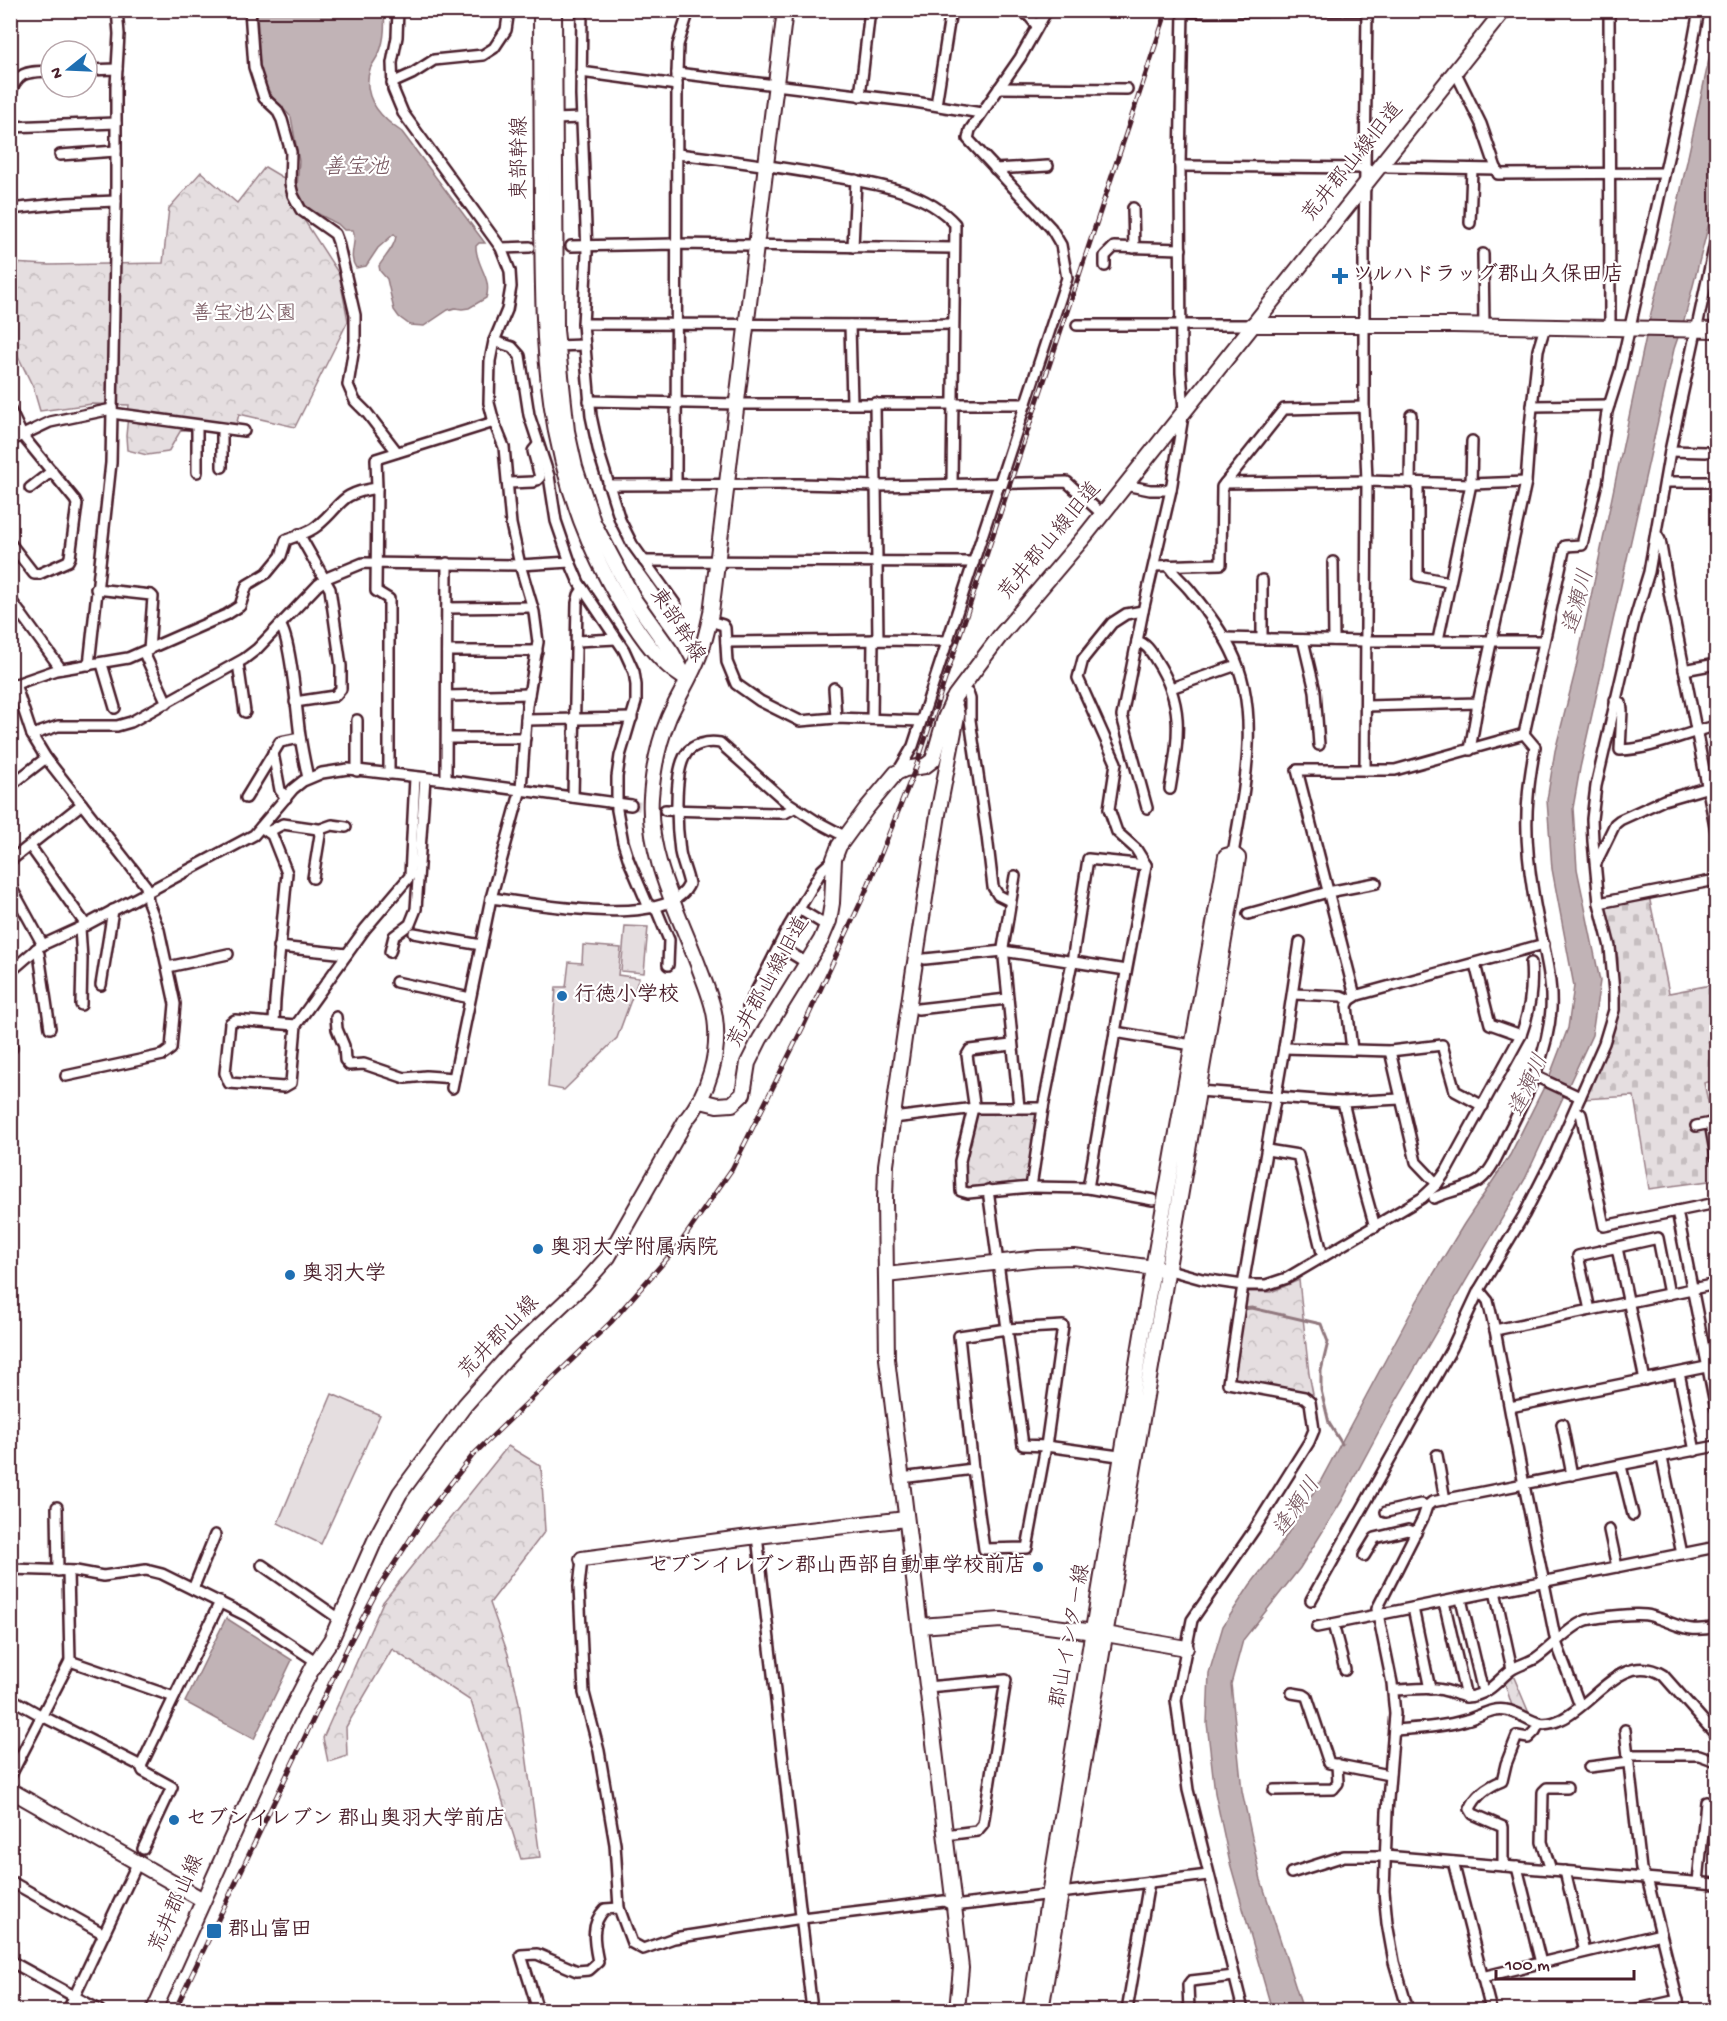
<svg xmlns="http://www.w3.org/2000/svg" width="1727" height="2021" font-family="'Gochi Hand','Klee One',sans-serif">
	<defs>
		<pattern id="forest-crowns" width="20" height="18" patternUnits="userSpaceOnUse" patternTransform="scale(1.5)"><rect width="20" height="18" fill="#e5dee0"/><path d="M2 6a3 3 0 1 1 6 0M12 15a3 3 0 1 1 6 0" fill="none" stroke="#c6bec0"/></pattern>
		<pattern id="cemetery-stones" width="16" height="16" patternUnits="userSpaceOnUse" patternTransform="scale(1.5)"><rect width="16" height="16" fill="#e5dee0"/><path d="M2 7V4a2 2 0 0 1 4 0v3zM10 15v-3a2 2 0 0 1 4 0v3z" fill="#c6bec0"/></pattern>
	</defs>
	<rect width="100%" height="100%" fill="#fff"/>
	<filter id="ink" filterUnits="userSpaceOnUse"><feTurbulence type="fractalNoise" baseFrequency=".0167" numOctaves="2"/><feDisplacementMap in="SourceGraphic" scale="12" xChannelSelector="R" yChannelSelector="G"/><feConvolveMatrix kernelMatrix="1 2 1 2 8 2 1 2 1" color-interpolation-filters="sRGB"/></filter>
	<g filter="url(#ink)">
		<g fill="url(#forest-crowns)" stroke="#987e86" stroke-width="1.5">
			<path d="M265 167 287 180 295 206 339 274 348 321 295 427 239 414 235 430H181L168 452 147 455 127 450 126 436 129 405 92 404 40 411 33 387 17 354 16 282 11 270V263L49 265 163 263 169 208 201 172 237 203Z"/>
			<path d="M1036 1112 1040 1115 1029 1179 1025 1182 967 1189 964 1185V1161L976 1116 980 1113Z"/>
			<path d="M1299 1280 1309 1374 1313 1394 1231 1381 1245 1292H1271Z"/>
			<path d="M508 1446 541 1466 545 1531 490 1603 508 1654 519 1703 540 1857 521 1859 471 1701 392 1649 346 1727 347 1756 328 1762 323 1738 383 1602Z"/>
			<path d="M1513 1675 1531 1718 1513 1709 1505 1684Z"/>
		</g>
		<path fill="url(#cemetery-stones)" stroke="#987e86" stroke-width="1.5" d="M1649 896 1669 993 1716 984V1080L1704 1083 1712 1119 1707 1120 1716 1180 1649 1189 1634 1096 1584 1099 1617 1006 1618 958 1605 904Z"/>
		<g fill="#e5dee0" stroke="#987e86" stroke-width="1.5">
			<path d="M625 926 648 927 644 973 621 971Z"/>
			<path d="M583 945 621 948 618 975 639 978 617 1038 564 1090 548 1087 556 987H566L569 962 582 963Z"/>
			<path d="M332 1394 380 1415 321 1544 278 1523Z"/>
		</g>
		<g fill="#c1b3b6" stroke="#91787e" stroke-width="1.5">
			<path d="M257 11H384C385 24 385 36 381 48 379 56 373 62 370 69 361 97 381 118 402 132L485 243H479L476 246C475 265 493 278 486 298L469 308 462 309 455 308 448 310 424 326 410 325 399 317 394 310 387 279 380 271 379 266C385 256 395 247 396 236L394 234 378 248 366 266 356 268C347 255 358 243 353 230H344L338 224 307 208 300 200 297 188 299 161 291 117 273 98 266 86 260 69Z"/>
			<path d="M1716 27V196L1685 317 1674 349 1580 768 1573 808 1577 869 1600 981 1592 1035 1525 1179 1386 1418 1341 1502 1300 1568 1243 1640 1231 1684 1242 1791 1261 1880 1303 2010H1272L1230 1863 1215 1793 1207 1723 1209 1673 1223 1626 1250 1585 1278 1549 1321 1480 1417 1301 1464 1224 1510 1155 1550 1075 1568 1028 1574 986 1552 869 1547 800 1555 751 1575 672 1651 313 1672 231Z"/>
			<path d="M226 1618 292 1660 254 1739 185 1702Z"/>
		</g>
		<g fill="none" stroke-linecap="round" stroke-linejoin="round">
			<path stroke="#91787e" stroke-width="3" d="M1233 1310 1252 1308 1321 1324 1328 1342 1321 1371V1390L1329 1423 1342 1444"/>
			<path stroke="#dbd2d5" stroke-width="9" stroke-dasharray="9 4.5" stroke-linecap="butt" d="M631 805 665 810"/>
			<g stroke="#4a1f2b" stroke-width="14">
				<g id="street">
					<path d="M250 10 254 67 264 98 277 110 282 120 291 152 290 183 293 195 301 210 335 234 338 242 355 315V341L348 385 355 401 367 413 397 452"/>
					<path d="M398 10 397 37 392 63 393 89 403 113 501 248 510 271 511 287 507 310 494 341 490 361 489 403 494 422 504 447 511 524 520 565 534 612 538 642 527 706 521 789 491 898 452 1088"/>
					<path d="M582 10 581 95 587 253 583 324 591 416 599 453 620 520 632 544 676 605"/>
					<path d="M1019 10 1029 16 1037 26"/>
					<path d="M1096 10H1097"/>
					<path d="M1609 10 1610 327"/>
					<path d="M1183 12 1423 10"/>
					<path d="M87 70 117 69"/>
					<path d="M1455 71 1481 124 1498 174 1664 173"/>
					<path d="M581 72 677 85"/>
					<path d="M677 73 915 102 981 113"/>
					<path d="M392 83 412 74 434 60 483 55 494 48 506 30 509 10"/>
					<path d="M999 88 1127 89"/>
					<path d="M10 95C17 70 29 72 51 71"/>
					<path d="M860 96 870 10"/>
					<path d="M936 105 951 10"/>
					<path d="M554 119 582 118"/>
					<path d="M10 127 116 123"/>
					<path d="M678 154C727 160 775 166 824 175 868 183 923 188 955 224L952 483"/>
					<path d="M60 155 116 151"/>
					<path d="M1382 161 1388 167 1497 169"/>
					<path d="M1180 166 1366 168"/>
					<path d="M995 169 1048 166"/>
					<path d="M1133 208 1134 248"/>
					<path d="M10 209 67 203 116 201"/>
					<path d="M1470 223 1472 169"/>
					<path d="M571 246 676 244 953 248"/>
					<path d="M853 247 856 180"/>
					<path d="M501 248 530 247"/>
					<path d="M1483 254 1484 326"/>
					<path d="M1105 266V256L1114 247 1181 249"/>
					<path d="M583 324 900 325 952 324"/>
					<path d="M850 325 852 403"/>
					<path d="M1077 325H1252"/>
					<path d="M494 341 512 347 520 356 529 415 549 476 556 521 570 562 579 583 624 650 634 672 636 685V702L620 756 617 777V810L623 842 629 861 647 903 657 911 669 940 668 965"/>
					<path d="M557 346 584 345"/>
					<path d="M589 401 737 404H1026"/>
					<path d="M875 403 878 640"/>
					<path d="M1532 406 1609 405"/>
					<path d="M10 410 22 435 75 500 77 504 70 557 68 561 39 574H34L10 543"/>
					<path d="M112 413 244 431"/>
					<path d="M222 429V467"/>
					<path d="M10 441 50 422 112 409"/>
					<path d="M1670 451 1706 452"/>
					<path d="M197 472V426"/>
					<path d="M537 480 540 477 533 451 538 445"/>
					<path d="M1410 482 1411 415"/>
					<path d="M1665 482H1716"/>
					<path d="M509 483 533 482"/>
					<path d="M676 483 677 73 678 45 689 10"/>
					<path d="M1225 483 1284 409 1364 407"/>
					<path d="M1418 483V576L1449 582"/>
					<path d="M608 485 799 484 877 486 1067 482 1102 514"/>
					<path d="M1125 485 1150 490H1171"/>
					<path d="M30 488 52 471"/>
					<path d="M377 488 376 591 389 599V774"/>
					<path d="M1657 535 1660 540 1670 597 1716 831"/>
					<path d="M644 561 974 562"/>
					<path d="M1333 562 1334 640"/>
					<path d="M1168 565C1174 576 1185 583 1192 593 1206 610 1221 630 1231 650 1262 711 1244 790 1233 854"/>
					<path d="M1154 566 1221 564 1222 487 1225 483 1367 481 1471 484 1526 482"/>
					<path d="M1262 580V639"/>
					<path d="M96 589 151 595 153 597 149 650"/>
					<path d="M10 599 61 669"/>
					<path d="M447 608 532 607"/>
					<path d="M710 621 723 625 725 628 727 662 736 684 760 701 800 721 836 718 921 721"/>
					<path d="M10 623 21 614"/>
					<path d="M280 625C291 637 297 716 300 736 302 750 305 764 308 778"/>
					<path d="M1224 638 1366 641H1543"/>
					<path d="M1303 640 1315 691 1319 745"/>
					<path d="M1438 640 1471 484 1472 441"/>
					<path d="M577 641 616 639"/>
					<path d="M1137 641C1147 644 1151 652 1156 660 1186 706 1178 739 1170 789"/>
					<path d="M726 642 878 640 949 641"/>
					<path d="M447 651H537"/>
					<path d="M144 653 167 703"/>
					<path d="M238 663 245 712"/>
					<path d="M102 664 115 708"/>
					<path d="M89 665 111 463 116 201V86L119 34 117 10"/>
					<path d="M1684 670 1716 664"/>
					<path d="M15 684 32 735 46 758 146 886 148 902 159 930 175 1004 171 1049 163 1055 66 1076"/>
					<path d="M10 686 56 670 128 658 226 615 240 606 247 585 267 573 281 556 286 540C296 536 309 533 317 526 344 504 337 494 377 488L376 459 494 422"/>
					<path d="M834 688 836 718"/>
					<path d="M1171 688 1237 665"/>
					<path d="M960 689 968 693 970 699V720L987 836 993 887 998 895 1010 901"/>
					<path d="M447 696 529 694"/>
					<path d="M1615 700 1621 703 1622 710 1620 750C1654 749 1684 733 1716 726"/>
					<path d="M295 702 335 696 341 689V666L330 589 299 534"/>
					<path d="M1366 706 1478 703 1526 482 1530 427 1538 350 1545 327"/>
					<path d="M872 719 873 640"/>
					<path d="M357 720V771"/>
					<path d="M526 720 632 718"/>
					<path d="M32 735 58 726H117L131 722 244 659 257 649 318 585 329 577 363 563 520 565 570 562"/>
					<path d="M447 738H525"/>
					<path d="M1470 750 1478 703"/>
					<path d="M273 753 280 790 286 798"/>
					<path d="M899 770 913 746 1067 278 1061 245 1051 228 968 139 970 130 1020 58 1046 12 1053 10"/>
					<path d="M1365 770 1367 481 1364 406V247L1367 10"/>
					<path d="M446 780 447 563"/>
					<path d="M10 786 46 758"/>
					<path d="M573 797 577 603 579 595 583 589"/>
					<path d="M246 798 280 742 300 738"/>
					<path d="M1147 808 1122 716 1143 611 1171 490 1184 410 1181 373 1180 166 1183 10"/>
					<path d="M665 810 777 813H785L794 808"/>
					<path d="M261 827 272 835 287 873 275 1000 274 1023"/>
					<path d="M318 830 332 825 346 827"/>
					<path d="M268 832 283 824 318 829 320 835 313 878"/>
					<path d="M30 846 86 925"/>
					<path d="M10 861 82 804"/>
					<path d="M1596 863 1615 824 1620 820 1664 800 1716 785"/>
					<path d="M1015 876 1003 948 1019 1107"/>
					<path d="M10 885 43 945"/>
					<path d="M491 898C532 903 669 931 689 884 687 873 682 863 680 852 677 830 673 773 686 754 692 744 708 741 720 743L784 800 816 821 846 837"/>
					<path d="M1599 903 1716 880"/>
					<path d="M799 909 827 926"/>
					<path d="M1248 914 1328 892 1376 883"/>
					<path d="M80 928 82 959 81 1005"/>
					<path d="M414 933 481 945"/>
					<path d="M1300 942 1284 1048 1243 1285H1266L1287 1278 1422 1198 1437 1184 1447 1170 1521 1035C1530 1011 1533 989 1531 963"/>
					<path d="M779 946 807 963"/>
					<path d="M279 947 347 954"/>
					<path d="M36 949 39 954 50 1028"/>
					<path d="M390 952 394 936 410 924 416 909 425 778"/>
					<path d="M925 959 1003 951 1126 970"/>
					<path d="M1475 964 1490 1024 1521 1035"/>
					<path d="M168 967 228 954"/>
					<path d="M10 972 40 946 86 925 254 835 293 789 303 781 322 773 348 769 446 780 631 805"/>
					<path d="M396 982 470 998"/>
					<path d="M101 985 113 910"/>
					<path d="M1293 994 1341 996 1350 1000 1358 995 1544 944"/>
					<path d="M1355 996 1297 770H1395L1524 734"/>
					<path d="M1350 1000 1347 1006 1352 1050"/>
					<path d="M748 1007 789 926 822 870 834 859"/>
					<path d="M918 1009 1007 999"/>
					<path d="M336 1017 337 1029 344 1046 345 1060 349 1065 364 1064 405 1078 426 1076 454 1078"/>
					<path d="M296 1025 235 1020 230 1023 225 1073 229 1083 284 1087 291 1083 296 1025 365 929 410 876 415 778"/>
					<path d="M1115 1032 1198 1046"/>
					<path d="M10 1044 12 1048"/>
					<path d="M1011 1045 970 1050 967 1055 974 1104 960 1161 961 1191 968 1193 1031 1187 1043 1108"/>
					<path d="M1284 1048 1390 1051 1442 1045 1455 1091 1483 1106"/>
					<path d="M1390 1051 1416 1162 1437 1184"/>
					<path d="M1535 1076 1580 1097"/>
					<path d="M1199 1091 1343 1102 1400 1099"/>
					<path d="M1343 1102 1361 1177 1375 1227"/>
					<path d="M1575 1110 1581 1114 1582 1118 1604 1226 1716 1203"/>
					<path d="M893 1118 975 1108H1043L1072 962 1088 859 1146 865"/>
					<path d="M1710 1123 1716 1157"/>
					<path d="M1696 1126 1716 1122"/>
					<path d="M1267 1150 1298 1155 1323 1257"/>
					<path d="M1031 1187 1088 1188 1115 1032 1146 865 1136 849 1117 832 1109 809 1116 763 1078 678 1083 659 1112 623 1126 614 1143 611"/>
					<path d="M1088 1188 1153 1200"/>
					<path d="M988 1190 1023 1445 1046 1446 1126 1457"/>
					<path d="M1434 1198C1448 1191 1469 1189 1480 1180 1494 1169 1502 1145 1510 1129 1529 1092 1548 1052 1551 1009 1553 970 1538 931 1533 892 1528 862 1525 828 1528 797 1529 780 1532 764 1535 747L1524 734 1565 546 1582 545 1597 482 1607 412 1620 371 1688 69 1699 10"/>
					<path d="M1677 1211 1716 1409"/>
					<path d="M1617 1248 1645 1380"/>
					<path d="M1166 1269 1202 1279 1243 1285 1228 1383 1304 1397 1310 1402 1314 1430 1309 1442 1254 1530 1192 1620 1176 1700 1188 1790 1243 2010"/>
					<path d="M1479 1290 1488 1301 1495 1330 1524 1485 1556 1642 1580 1706"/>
					<path d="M1590 1310 1578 1256 1658 1238 1669 1294"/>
					<path d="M1063 1326 1046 1446 1027 1548 984 1549 973 1469 959 1336 1007 1329Z"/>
					<path d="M1495 1330 1716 1284"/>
					<path d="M1679 1373 1695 1451"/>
					<path d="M1510 1407 1716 1365"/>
					<path d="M1562 1424 1572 1475"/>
					<path d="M1437 1455 1445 1500"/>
					<path d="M1662 1458 1682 1554"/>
					<path d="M1621 1466 1633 1515"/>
					<path d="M901 1478 973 1469"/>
					<path d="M57 1507 58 1571"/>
					<path d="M1386 1512 1421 1504 1427 1506"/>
					<path d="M1609 1530 1617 1567"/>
					<path d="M757 1536 812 2010"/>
					<path d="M1364 1556 1375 1538 1408 1530 1416 1533"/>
					<path d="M582 1559 579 1587 584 1693 599 1751 615 1844 619 1908 632 1943 643 1949 674 1938 802 1918 944 1901 954 1906 1208 1875"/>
					<path d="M262 1565 341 1620"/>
					<path d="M10 1569 76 1571 103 1576 146 1570 162 1574 247 1616 317 1662"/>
					<path d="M193 1589 215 1535"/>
					<path d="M1495 1591 1512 1669"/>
					<path d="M1461 1599 1483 1692"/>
					<path d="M1311 1600 1452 1348 1479 1290 1524 1215 1555 1154 1604 1043 1614 1010V992L1610 947 1599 903 1593 841 1592 819 1596 786 1635 618 1649 572 1670 451 1716 239"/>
					<path d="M1444 1602 1466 1697"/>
					<path d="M1413 1608 1430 1689"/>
					<path d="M1333 1624 1345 1670"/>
					<path d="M1317 1627 1716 1547"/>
					<path d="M70 1661 174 1697"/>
					<path d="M927 1687 1006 1680 983 1824 977 1831 945 1835"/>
					<path d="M1393 1690C1409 1690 1428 1686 1443 1690 1454 1692 1463 1699 1474 1696 1491 1692 1498 1680 1511 1670 1518 1665 1528 1663 1536 1658 1551 1648 1570 1626 1587 1620 1599 1617 1640 1612 1651 1616 1678 1624 1686 1634 1716 1627"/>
					<path d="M1292 1693 1304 1695 1307 1697 1329 1763 1389 1775"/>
					<path d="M10 1698 42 1716 141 1766 143 1771 172 1787 143 1849"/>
					<path d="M1394 1730C1418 1728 1443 1727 1466 1720 1479 1717 1492 1707 1506 1710 1528 1714 1535 1732 1562 1719 1594 1704 1623 1650 1663 1675L1716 1735"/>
					<path d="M1625 1730 1641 1869 1648 1882 1680 2010"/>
					<path d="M1628 1755H1699L1716 1761"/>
					<path d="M141 1766 220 1602"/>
					<path d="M1589 1767 1629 1762"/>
					<path d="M10 1777 70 1661 68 1571"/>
					<path d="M1274 1790 1333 1789 1338 1783 1337 1764"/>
					<path d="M1453 1862 1491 2010"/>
					<path d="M1503 1866V1827L1473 1814 1470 1809C1476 1795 1489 1786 1502 1781L1506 1764 1517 1736 1528 1738 1535 1731 1539 1723"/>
					<path d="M1517 1867 1541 1963"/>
					<path d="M1551 1870 1542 1842 1543 1792 1547 1788H1567"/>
					<path d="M1565 1871 1584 1952"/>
					<path d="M1291 1873 1344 1856H1385L1716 1884"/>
					<path d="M10 1881 104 1934"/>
					<path d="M1698 1882 1706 1802"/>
					<path d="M10 1961 99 2010"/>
					<path d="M1482 1977 1661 1934"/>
					<path d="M68 2010 138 1862"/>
					<path d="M538 2010 521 1955 537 1954 577 1971 589 1970 598 1962C594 1942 590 1924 605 1909L619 1908"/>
					<path d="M1127 2010 1149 1882"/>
					<path d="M1189 2010 1188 1985 1191 1981 1234 1976"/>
					<path d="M1408 2010 1394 1962 1387 1923 1384 1891 1387 1812 1395 1714 1392 1683 1377 1609 1423 1518 1427 1506 1432 1502 1716 1446"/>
					<path d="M1634 2010 1678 2000"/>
				</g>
			</g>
			<g stroke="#4a1f2b" stroke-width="18">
				<g id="secondary">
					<path d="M541 10C541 76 542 141 542 206 543 343 542 458 609 582 623 608 644 644 666 664 672 670 680 675 687 680"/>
					<path d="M554 10 556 330 567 431 575 467 593 522 635 601 672 653 683 673"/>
					<path d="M1252 325H1453L1716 330"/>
					<path d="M952 701 955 707 957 716 938 814 912 982 886 1165 885 1199 887 1359 954 1906 961 1968 957 2010"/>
					<path d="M701 1101 717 1105 732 1104 743 1094 748 1063 760 1039 821 940 829 921 832 903 834 859 839 846 866 809 896 773 905 769 925 766 933 760 945 718 955 696 1000 636 1085 536 1504 10"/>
					<path d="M886 1275 1039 1258 1074 1257 1161 1269"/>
					<path d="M582 1559 757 1536 906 1519"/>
					<path d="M920 1626 1001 1620 1094 1632 1186 1648"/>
					<path d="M10 1790 203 1900"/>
					<path d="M154 2010 279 1733 314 1665 331 1640 376 1538 400 1493 465 1405 513 1351 583 1285 608 1257 686 1120C709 1093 720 1053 715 1018 713 1002 706 986 700 970 680 915 647 858 651 797 653 770 658 743 669 717 678 697 691 677 699 656 705 642 708 628 711 613L785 10"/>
					<path d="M1030 2010 1153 1268 1226 856 1233 854 1238 858 1041 2010"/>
				</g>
			</g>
			<use href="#street" stroke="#fff" stroke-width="9"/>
			<use href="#secondary" stroke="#fff" stroke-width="14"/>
			<g stroke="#4a1f2b" stroke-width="5">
				<path id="rail" d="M175 2010 351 1640 379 1587 426 1515 473 1455 611 1322 679 1245 732 1169 804 1025 865 893 916 767 1167 10"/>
			</g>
			<use href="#rail" stroke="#fff" stroke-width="3" stroke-dasharray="9" stroke-linecap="butt"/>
		</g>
	</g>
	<g fill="#1f6fb2" stroke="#fff" stroke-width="2">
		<path d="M1337 267h6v6h6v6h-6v6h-6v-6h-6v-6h6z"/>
		<circle cx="562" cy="996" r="6"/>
		<circle cx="538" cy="1249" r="6"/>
		<circle cx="290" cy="1275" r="6"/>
		<circle cx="1038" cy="1567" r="6"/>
		<circle cx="174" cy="1820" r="6"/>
		<rect x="206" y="1923" width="16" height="16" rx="3"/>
	</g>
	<g text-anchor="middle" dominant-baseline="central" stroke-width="4.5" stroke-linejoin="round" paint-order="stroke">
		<g font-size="21" fill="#4a1f2b" stroke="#fff">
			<text transform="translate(521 158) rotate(-90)">東部幹線</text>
			<text transform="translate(1354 163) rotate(-51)">荒井郡山線旧道</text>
			<text transform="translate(1051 542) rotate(-50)">荒井郡山線旧道</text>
			<text transform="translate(676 626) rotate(57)">東部幹線</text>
			<text transform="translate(770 983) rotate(-61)">荒井郡山線旧道</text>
			<text transform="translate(500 1338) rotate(-46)">荒井郡山線</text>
			<text transform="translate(1072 1636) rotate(-80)">郡山インター線</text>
			<text transform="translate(178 1904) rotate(-66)">荒井郡山線</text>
		</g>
		<g font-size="21" font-weight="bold" fill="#4a1f2b" stroke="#fff" text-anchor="start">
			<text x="1352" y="276">ツルハドラッグ郡山久保田店</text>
			<text x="574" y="996">行徳小学校</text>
			<text x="550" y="1249">奥羽大学附属病院</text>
			<text x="302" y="1275">奥羽大学</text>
			<text x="1026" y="1567" text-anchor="end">セブンイレブン郡山西部自動車学校前店</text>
			<text x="186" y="1820">セブンイレブン 郡山奥羽大学前店</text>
			<text x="228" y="1931">郡山富田</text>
		</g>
		<g font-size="21" fill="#714f58" stroke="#fff">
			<text x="244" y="315">善宝池公園</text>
		</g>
		<g font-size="22" font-style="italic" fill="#74535c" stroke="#fff">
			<text x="356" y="169">善宝池</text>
			<text transform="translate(1580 602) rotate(-75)">逢瀬川</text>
			<text transform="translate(1530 1086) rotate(-66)">逢瀬川</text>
			<text transform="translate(1298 1508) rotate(-56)">逢瀬川</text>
		</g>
	</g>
	<rect width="1727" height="2021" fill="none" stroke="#fff" stroke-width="36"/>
	<rect x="18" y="18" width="1691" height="1985" fill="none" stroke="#4a1f2b" stroke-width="2" filter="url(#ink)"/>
	<g transform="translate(69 69) rotate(252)"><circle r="28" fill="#ffffff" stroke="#b7a5aa" stroke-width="1.5"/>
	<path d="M0-4.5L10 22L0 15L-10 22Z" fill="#1f6fb2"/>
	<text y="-9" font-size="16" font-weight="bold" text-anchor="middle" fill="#4a1f2b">N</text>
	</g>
	<path d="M1496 1970v9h138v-9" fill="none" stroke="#4a1f2b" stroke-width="3"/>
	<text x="1505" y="1970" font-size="18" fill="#4a1f2b" stroke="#ffffff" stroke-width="4.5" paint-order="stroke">100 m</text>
</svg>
